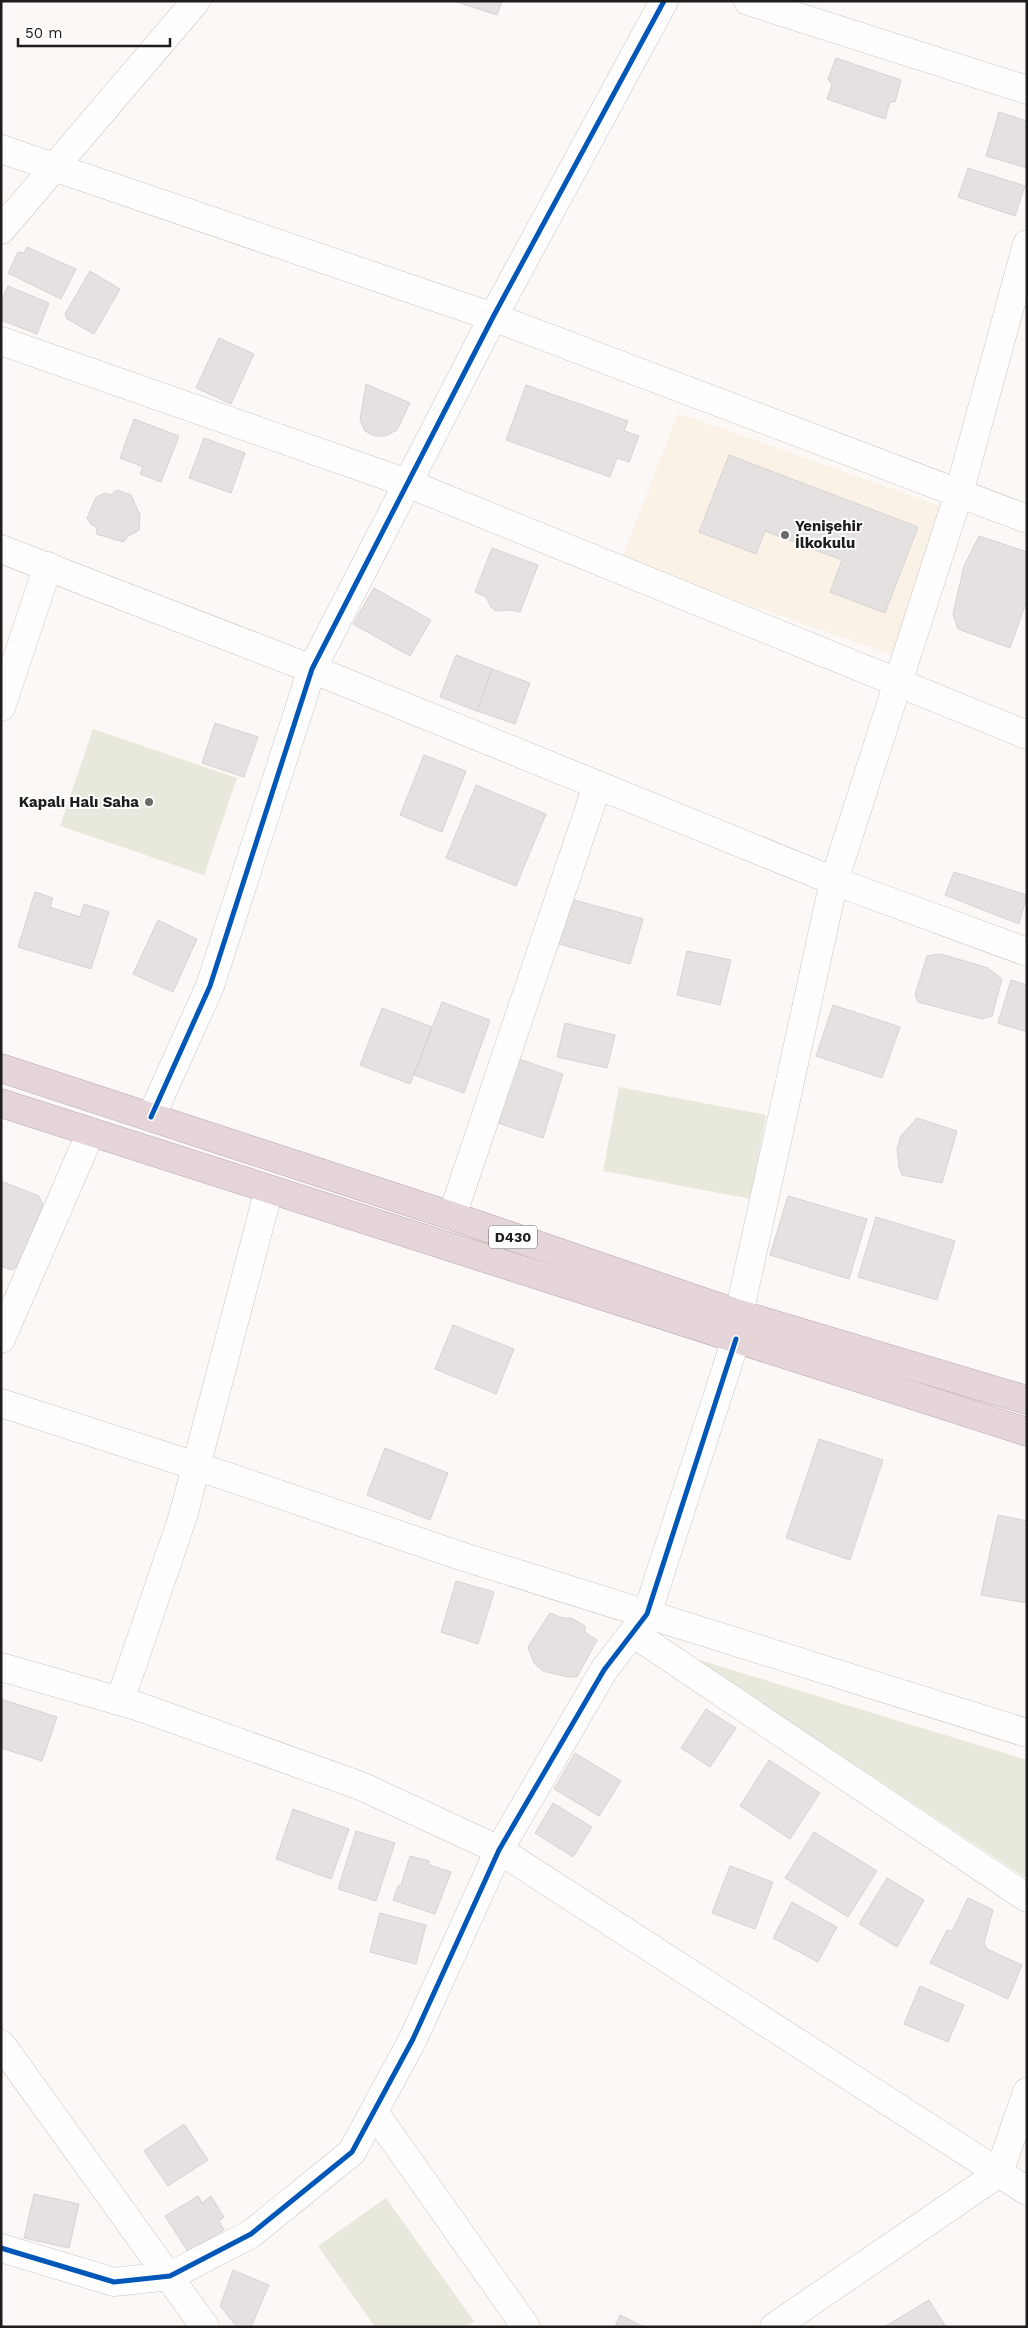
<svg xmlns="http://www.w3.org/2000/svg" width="1028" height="2328" font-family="'Work Sans',sans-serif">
	<rect width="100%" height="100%" fill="#fcf8f6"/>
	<path fill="#faf2e6" d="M678 413 949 509 896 656 621 560Z"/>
	<g fill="#e8e9dc">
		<path d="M93 729 237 778 204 875 60 826Z"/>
		<path d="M619 1087 766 1115 751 1199 603 1171Z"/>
		<path d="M696 1659 1027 1760V1879Z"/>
		<path d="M386 2198 474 2321 465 2327H375L318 2246Z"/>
	</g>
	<g fill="#e4e1e0" stroke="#d6d3d1">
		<path d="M454 1H502L497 15Z"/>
		<path d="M836 58 901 80 895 102H890L885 119 827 99 832 85 828 79Z"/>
		<path d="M999 112 1027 121V168L986 156Z"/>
		<path d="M968 168 1025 186 1015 216 958 197Z"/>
		<path d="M27 247 76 269 61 299 8 273 18 252 24 253Z"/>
		<path d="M90 271 120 289 94 334 67 319 65 314Z"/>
		<path d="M8 286 49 303 37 334 1 320V302Z"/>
		<path d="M219 338 254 354 231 404 196 388Z"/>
		<path d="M366 384 410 403 397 430 385 436H375L365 431 360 420Z"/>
		<path d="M526 385 628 421 624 431 639 436 629 462 617 458 610 477 506 440Z"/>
		<path d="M134 419 179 436 161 482 140 474 143 467 120 458Z"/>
		<path d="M204 438 245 453 231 493 189 478Z"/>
		<path d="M729 455 918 527 885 613 830 592 842 560 765 531 756 554 699 532Z"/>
		<path d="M117 490 131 495 140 515 139 530 127 537 124 542 96 534 97 528 91 524 87 518 96 497 105 493 111 495Z"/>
		<path d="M979 536 1027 552V600L1010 648 958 629 953 614 964 566Z"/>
		<path d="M492 548 538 565 520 612 512 610 496 611 491 607 486 597 475 592Z"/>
		<path d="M374 588 431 620 410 656 353 624Z"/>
		<path d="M456 655 492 669 477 711 440 697Z"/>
		<path d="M492 669 530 683 515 724 477 711Z"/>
		<path d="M215 723 258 737 244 777 202 763Z"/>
		<path d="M424 755 466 771 442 832 400 815Z"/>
		<path d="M476 785 546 814 516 886 446 858Z"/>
		<path d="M954 872 1027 895 1019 924 945 895Z"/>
		<path d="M35 892 53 898 50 907 80 917 84 904 109 912 91 969 18 947Z"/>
		<path d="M571 899 643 919 630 964 559 944Z"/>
		<path d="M158 920 197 939 173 992 133 974Z"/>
		<path d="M687 951 731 960 720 1005 677 995Z"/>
		<path d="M941 954 988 968 1002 979 992 1016 982 1019 918 1002 915 995 927 956Z"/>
		<path d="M1011 980 1027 985V1032L998 1023Z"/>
		<path d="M442 1002 490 1020 464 1093 414 1075Z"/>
		<path d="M833 1005 900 1027 882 1078 816 1056Z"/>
		<path d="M382 1008 432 1027 410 1084 360 1065Z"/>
		<path d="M565 1023 615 1035 607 1068 557 1057Z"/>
		<path d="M519 1059 563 1074 543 1138 498 1123Z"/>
		<path d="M917 1118 957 1131 942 1183 902 1175 899 1167 897 1148 901 1136Z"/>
		<path d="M1 1181 39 1196 43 1205 19 1265 12 1270 1 1266Z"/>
		<path d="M788 1196 867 1219 849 1279 770 1255Z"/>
		<path d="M876 1217 955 1241 937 1300 858 1277Z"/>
		<path d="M453 1325 514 1349 496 1394 435 1369Z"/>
		<path d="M819 1439 883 1460 850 1560 786 1538Z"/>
		<path d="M385 1448 448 1473 430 1520 367 1495Z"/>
		<path d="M998 1515 1027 1521V1603L981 1595Z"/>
		<path d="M456 1581 494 1592 478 1644 441 1632Z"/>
		<path d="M550 1613 563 1618H571L585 1626V1632L597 1640 577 1677H568L543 1671 534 1663 528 1647Z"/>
		<path d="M1 1699 57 1717 42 1761 1 1748Z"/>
		<path d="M706 1709 736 1728 710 1767 681 1748Z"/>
		<path d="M575 1753 621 1781 599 1816 554 1789Z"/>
		<path d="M769 1760 820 1793 790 1839 740 1806Z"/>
		<path d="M553 1803 592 1827 573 1857 535 1833Z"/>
		<path d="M293 1809 349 1829 331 1879 276 1859Z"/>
		<path d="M356 1831 395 1843 376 1901 338 1889Z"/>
		<path d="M814 1832 877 1871 848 1917 785 1878Z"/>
		<path d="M410 1856 429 1861V1865L451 1872 435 1914 393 1900 398 1886 401 1885Z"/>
		<path d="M730 1866 773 1882 755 1929 712 1913Z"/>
		<path d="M887 1878 924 1900 897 1947 859 1924Z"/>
		<path d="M968 1898 993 1910 984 1943 987 1949 1022 1965 1008 1999 930 1963 947 1930 952 1931Z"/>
		<path d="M792 1902 837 1927 818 1962 773 1938Z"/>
		<path d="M380 1913 426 1925 416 1964 370 1952Z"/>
		<path d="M920 1986 964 2005 948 2042 904 2024Z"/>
		<path d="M184 2124 208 2160 168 2186 144 2151Z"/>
		<path d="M34 2194 79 2204 69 2248 24 2238Z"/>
		<path d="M198 2196 202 2203 211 2196 224 2217 219 2221 224 2230 188 2252 165 2216Z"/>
		<path d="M233 2270 269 2285 251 2327H237L220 2306Z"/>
		<path d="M929 2300 946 2327H884Z"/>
		<path d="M620 2315 644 2327H615Z"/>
	</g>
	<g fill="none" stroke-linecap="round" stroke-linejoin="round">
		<g stroke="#c9c6c5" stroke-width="29">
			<g id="minor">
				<path d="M748 1 1027 90"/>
				<path d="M1 149 493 317 1027 519"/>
				<path d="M1 230 196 1"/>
				<path d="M1 341 407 483 1027 735"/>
				<path d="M1 549 312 669 834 881 1027 952"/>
				<path d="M1 707 48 566"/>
				<path d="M151 1117 210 986 312 669 493 317 664 1"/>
				<path d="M452 1216 597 786"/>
				<path d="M739 1314 834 881 959 493 1027 244"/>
				<path d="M1 1339 91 1132"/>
				<path d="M1 1403 196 1466 461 1556 1027 1733"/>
				<path d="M633 1633 1027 1898"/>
				<path d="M1 1667 140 1707 361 1786 499 1850 1027 2191"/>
				<path d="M120 1701 183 1516 269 1189"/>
				<path d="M1 2044 205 2327"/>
				<path d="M374 2112 526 2327"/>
				<path d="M1 2248 114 2282 170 2276 251 2234 352 2152 413 2039 499 1850 604 1670 647 1614 736 1339"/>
				<path d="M774 2327 999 2173 1027 2092"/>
			</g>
		</g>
		<g stroke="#b7a6a9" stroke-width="29">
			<g id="highway">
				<path d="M1 1068 452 1216 739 1314 1027 1400"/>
				<path d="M1 1103 1027 1432"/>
			</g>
		</g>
		<use href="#minor" stroke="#fffefe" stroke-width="28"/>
		<use href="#highway" stroke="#e5d5d9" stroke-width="28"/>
		<g stroke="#fff" stroke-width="8">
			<g id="cycleway">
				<path d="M151 1117 210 986 312 669 493 317 664 1"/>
				<path d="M1 2248 114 2282 170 2276 251 2234 352 2152 413 2039 499 1850 604 1670 647 1614 736 1339"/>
			</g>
		</g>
		<use href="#cycleway" stroke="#0057b8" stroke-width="5"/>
	</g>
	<g fill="#6c6a68" stroke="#fff" stroke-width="2">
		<circle cx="785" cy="535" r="5"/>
		<circle cx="149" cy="802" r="5"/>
	</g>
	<g text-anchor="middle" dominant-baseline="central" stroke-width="4" stroke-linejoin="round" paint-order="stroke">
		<rect fill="#fff" stroke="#626160" stroke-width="1" x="489" y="1225.5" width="48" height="23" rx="4"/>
		<g font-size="14" font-weight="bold" fill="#1f1d1c">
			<text x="513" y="1237">D430</text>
		</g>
		<g font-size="15" font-weight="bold" fill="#1f1d1c" stroke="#fff" text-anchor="start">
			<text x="795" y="526">Yenişehir<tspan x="795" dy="17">İlkokulu</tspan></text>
			<text x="139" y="802" text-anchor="end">Kapalı Halı Saha</text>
		</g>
	</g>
	<rect width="1028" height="2328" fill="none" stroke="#1f1d1c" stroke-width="5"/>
	<path d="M18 38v8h152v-8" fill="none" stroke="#1f1d1c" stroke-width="2.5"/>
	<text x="25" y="38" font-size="15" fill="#1f1d1c" stroke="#ffffff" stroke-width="4" paint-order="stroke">50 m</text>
</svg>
